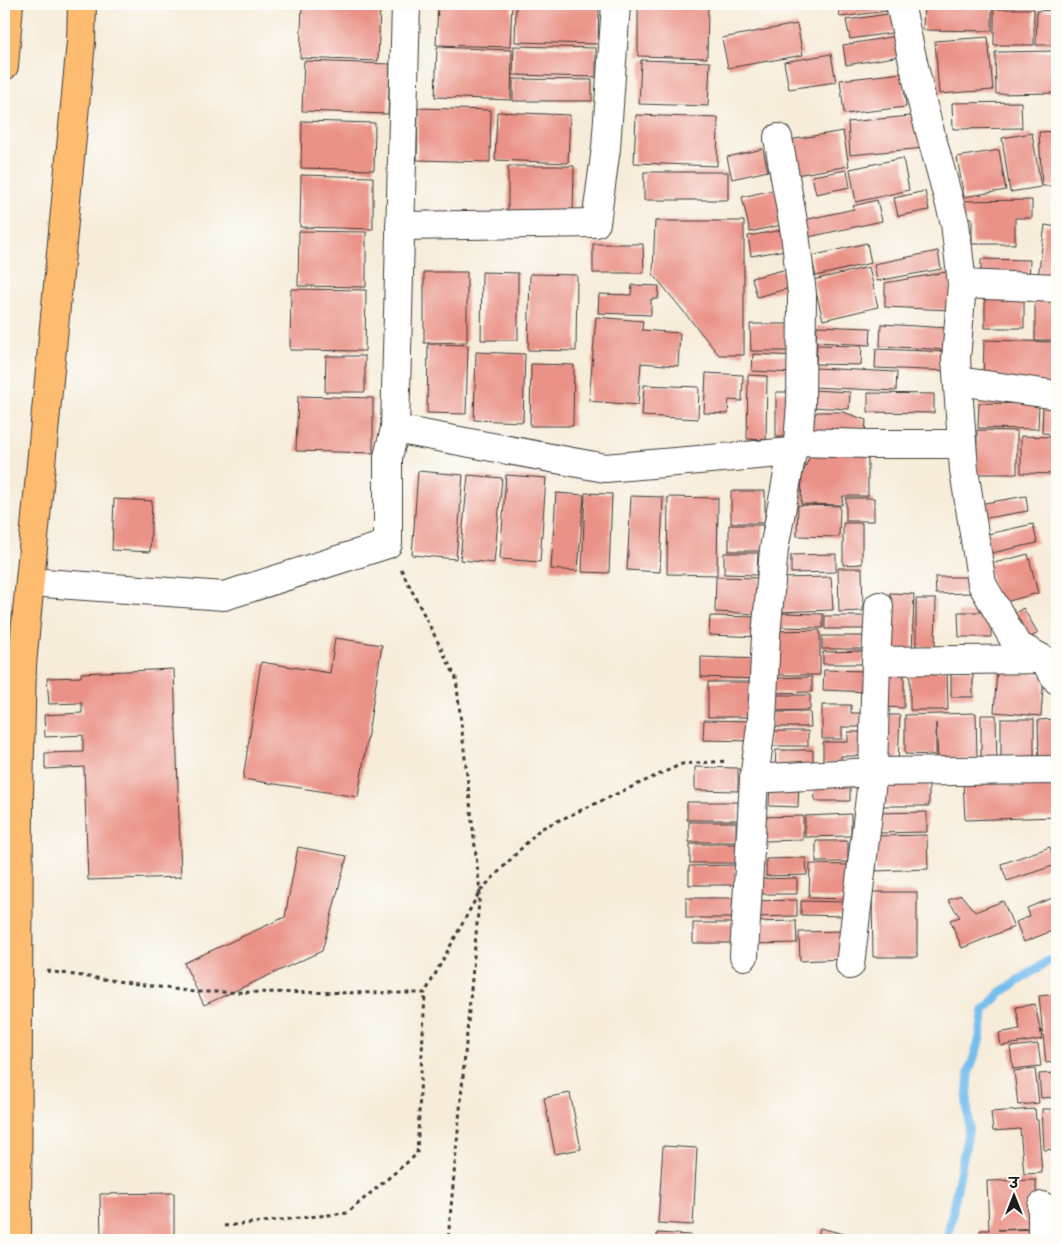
<svg xmlns="http://www.w3.org/2000/svg" width="1061" height="1244" font-family="'Architects Daughter','Playpen Sans Deva',sans-serif">
	<rect width="100%" height="100%" fill="#fdfcf7"/>
	<filter id="ink" filterUnits="userSpaceOnUse"><feTurbulence type="fractalNoise" baseFrequency=".02" numOctaves="2"/><feDisplacementMap in="SourceGraphic" scale="10" xChannelSelector="R" yChannelSelector="G"/><feConvolveMatrix kernelMatrix="1 2 1 2 8 2 1 2 1" color-interpolation-filters="sRGB"/></filter>
	<filter id="wash" filterUnits="userSpaceOnUse"><feTurbulence type="fractalNoise" baseFrequency=".0096" numOctaves="4" result="noise"/><feDisplacementMap in="SourceGraphic" scale="20" xChannelSelector="R" yChannelSelector="G"/><feGaussianBlur stdDeviation="1.12" result="paint"/><feColorMatrix in="noise" values="0 0 0 0 0 0 0 0 0 0 0 0 0 0 0 0 0 1.4 0 .05"/><feComposite in="paint" operator="in"/></filter>
	<g filter="url(#wash)">
		<rect width="100%" height="100%" fill="#f6ecd9"/>
		<g fill="none" stroke-linecap="round" stroke-linejoin="round">
			<path stroke="#74bded" stroke-width="9" d="M947 1240 969 1127 967 1103 969 1072 979 1042 984 1010 1000 993 1048 961 1057 959"/>
		</g>
		<g id="blocks">
			<g fill="#ea9287">
				<path d="M438 4H512L510 47 436 45Z"/>
				<path d="M516 4H599L598 44 515 42Z"/>
				<path d="M638 4H708L707 58 638 56Z"/>
				<path d="M838 4H894L895 10 840 17Z"/>
				<path d="M924 4H992V31L923 30Z"/>
				<path d="M1007 4H1035V6L1007 5Z"/>
				<path d="M302 5 380 8 378 61 300 58Z"/>
				<rect x="994" y="9" width="40" height="36"/>
				<path d="M1057 10V45H1036L1037 11Z"/>
				<path d="M895 13 898 32 850 39 846 20Z"/>
				<path d="M797 24 803 55 728 68 722 38Z"/>
				<path d="M903 35 906 55 846 65 843 45Z"/>
				<path d="M988 37 993 90 939 94 935 41Z"/>
				<path d="M514 46 596 48V77L513 75Z"/>
				<path d="M437 47 512 50 511 100 435 97Z"/>
				<path d="M1057 51V93L996 94 995 52Z"/>
				<path d="M831 54 836 82 789 89 784 62Z"/>
				<path d="M641 60 710 62 708 106 639 104Z"/>
				<path d="M304 61 390 64 388 114 302 111Z"/>
				<path d="M903 73 906 107 844 114 840 80Z"/>
				<path d="M513 79 592 80V101H513Z"/>
				<path d="M1021 102 1022 128 953 129 952 103Z"/>
				<path d="M418 108 491 110 490 162 417 160Z"/>
				<path d="M497 112 570 115 568 163 495 160Z"/>
				<path d="M636 115 718 118 717 166 634 163Z"/>
				<path d="M921 115 924 148 850 155 848 122Z"/>
				<path d="M302 121 375 123 374 170 301 168Z"/>
				<path d="M843 131 849 166 790 176 783 141Z"/>
				<path d="M1057 131V186H1042L1039 132Z"/>
				<path d="M1032 133 1041 187 1010 192 1002 138Z"/>
				<path d="M763 149 768 171 732 179 727 157Z"/>
				<path d="M999 150 1006 190 964 197 957 157Z"/>
				<path d="M903 158 909 190 856 202 850 169Z"/>
				<path d="M508 166H574L573 214 508 213Z"/>
				<path d="M847 170 850 187 816 194 812 176Z"/>
				<rect x="644" y="172" width="84" height="28"/>
				<path d="M301 175 373 177V229L300 227Z"/>
				<path d="M777 189 785 224 750 232 742 197Z"/>
				<path d="M925 191 929 210 898 216 894 198Z"/>
				<path d="M877 200 882 221 804 238 800 221 854 209 853 206Z"/>
				<path d="M1032 200V218H1015V244H972V218H959V201Z"/>
				<path d="M655 221H744V355H719L653 274Z"/>
				<path d="M1045 225 1057 227V279L1038 277Z"/>
				<path d="M788 229 791 249 751 256 748 236Z"/>
				<path d="M299 231 366 232V287L298 286Z"/>
				<path d="M867 243 871 263 816 276 811 256Z"/>
				<path d="M593 244H643L644 273H593Z"/>
				<path d="M938 251 941 269 877 281 874 264Z"/>
				<path d="M981 259 1030 260 1029 282H981Z"/>
				<path d="M869 267 878 307 823 320 813 280Z"/>
				<path d="M791 268 797 286 757 297 752 278Z"/>
				<path d="M952 271 950 310 885 307V283Z"/>
				<path d="M424 272H467V342L424 343Z"/>
				<path d="M482 272 518 273V340H481Z"/>
				<path d="M530 274 577 275 576 351 528 350Z"/>
				<path d="M632 285 659 286 658 299H651V315L598 313 599 294 631 295Z"/>
				<path d="M291 289 366 290 365 351 290 350Z"/>
				<rect x="1035" y="298" width="22" height="42"/>
				<path d="M985 299 1024 300V328H985Z"/>
				<path d="M596 317 643 321 642 330 680 333 678 366 641 363 638 405 589 401Z"/>
				<path d="M750 324H797L798 351H751Z"/>
				<path d="M881 324 949 328 948 350 880 346Z"/>
				<path d="M817 326 871 328 870 345 816 342Z"/>
				<path d="M984 340 1057 342V386L983 384Z"/>
				<path d="M428 344 468 345 466 414 427 413Z"/>
				<path d="M817 345 862 346 861 365 816 364Z"/>
				<path d="M876 349 951 352 950 371 875 368Z"/>
				<path d="M476 352 525 354 523 422 474 420Z"/>
				<path d="M753 354 797 356 796 373 752 371Z"/>
				<path d="M326 356H365V392H325Z"/>
				<path d="M531 364 574 365 573 426H530Z"/>
				<path d="M815 368 897 372 896 391 814 387Z"/>
				<path d="M706 373 743 375 742 401 729 400 728 414 704 413Z"/>
				<path d="M748 375 767 376 766 440 747 439Z"/>
				<path d="M644 385 699 387 698 419 642 416Z"/>
				<path d="M812 390 850 392 849 409 811 407Z"/>
				<path d="M776 392H797L796 437H776Z"/>
				<path d="M868 393 934 394V413L868 412Z"/>
				<path d="M298 396 373 398V453L296 451Z"/>
				<path d="M979 403 1039 404 1038 429 978 428Z"/>
				<path d="M1043 405H1057V434L1042 433Z"/>
				<path d="M817 412H843L866 420 865 436 808 434 813 418Z"/>
				<path d="M977 430 1017 431V474H977Z"/>
				<path d="M1021 436 1057 437V474L1021 473Z"/>
				<path d="M812 451 868 452V496H843L842 505 801 504 802 475Z"/>
				<path d="M418 471 463 475 456 559 412 555Z"/>
				<path d="M468 475 502 478 494 563 460 560Z"/>
				<path d="M506 475 546 478 540 562 500 559Z"/>
				<rect x="731" y="491" width="34" height="32"/>
				<path d="M556 493 584 495 578 571 551 569Z"/>
				<path d="M585 493 612 494 609 573 582 572Z"/>
				<path d="M631 496 663 497 660 572 627 570Z"/>
				<path d="M1026 496 1028 511 975 520 973 505Z"/>
				<path d="M668 497 718 498 717 575 667 574Z"/>
				<rect x="846" y="498" width="28" height="23"/>
				<path d="M114 499 152 501 150 552 112 550Z"/>
				<path d="M798 505 840 506 839 537 797 536Z"/>
				<path d="M843 523H862V564L843 565Z"/>
				<path d="M1033 524 1037 543 983 555 979 536Z"/>
				<rect x="729" y="525" width="34" height="26"/>
				<path d="M724 553H758L757 575 724 574Z"/>
				<path d="M836 554V572L791 573V555Z"/>
				<path d="M1028 554 1038 593 998 604 987 565Z"/>
				<path d="M838 568H862L863 611 839 612Z"/>
				<path d="M716 577 761 578 760 614 715 612Z"/>
				<path d="M831 577 833 610 779 612 778 578Z"/>
				<path d="M935 577H970V593L936 594Z"/>
				<path d="M890 593 914 594 912 655H888Z"/>
				<path d="M916 599H936L935 647H916Z"/>
				<path d="M1023 608 1038 633 1026 640 1011 616Z"/>
				<path d="M958 612H991V637H959Z"/>
				<path d="M780 613 823 614V628L780 627Z"/>
				<path d="M710 616 761 617 760 637 709 635Z"/>
				<rect x="825" y="616" width="41" height="13"/>
				<path d="M820 630V675H774V631Z"/>
				<rect x="822" y="636" width="41" height="13"/>
				<path d="M335 638 382 645 358 797 243 779 261 662 330 673Z"/>
				<path d="M863 651V664H823V652Z"/>
				<path d="M701 657 758 659 757 679 701 677Z"/>
				<path d="M886 665H904V708L885 707Z"/>
				<path d="M174 669 181 877 88 880 84 767 45 769V753L83 752V735L45 737 44 715 82 713V703L49 704 47 678 81 677V673Z"/>
				<path d="M973 669V697H951V670Z"/>
				<path d="M824 670 868 671 867 692 823 690Z"/>
				<path d="M910 670H947L948 710H910Z"/>
				<path d="M997 670 1044 674 1041 716 994 712Z"/>
				<path d="M812 677V692L772 693V678Z"/>
				<rect x="708" y="682" width="45" height="35"/>
				<path d="M770 695H810V710L770 711Z"/>
				<path d="M822 705H851V713H866V727H842V739H822Z"/>
				<path d="M771 712H810L811 727H771Z"/>
				<path d="M976 713 977 758 938 759 936 723V755L905 754V715Z"/>
				<path d="M880 715H900L898 764 879 763Z"/>
				<path d="M981 715H996L997 764H981Z"/>
				<rect x="1001" y="719" width="33" height="48"/>
				<path d="M1057 719V766H1039L1038 720Z"/>
				<path d="M704 720 753 721V741L703 740Z"/>
				<path d="M768 731H808V746H769Z"/>
				<path d="M848 732H867L866 756H841V764H823V742H848Z"/>
				<path d="M776 750H813V768L775 767Z"/>
				<path d="M695 767 738 768V791L695 790Z"/>
				<rect x="877" y="778" width="52" height="28"/>
				<path d="M1057 779V817L965 820 963 782Z"/>
				<path d="M814 781H850V801H815Z"/>
				<path d="M770 783 799 784 798 807 769 806Z"/>
				<path d="M687 802H738L739 820H687Z"/>
				<path d="M927 812V832L875 833 874 813Z"/>
				<path d="M851 814V836L805 837V816Z"/>
				<path d="M803 816V840L763 841 762 817Z"/>
				<rect x="689" y="822" width="47" height="20"/>
				<path d="M927 835 928 869 876 871 875 836Z"/>
				<rect x="816" y="841" width="32" height="21"/>
				<rect x="690" y="844" width="47" height="19"/>
				<path d="M298 847 347 856 322 951 204 1005 184 963 285 917Z"/>
				<path d="M1050 847 1056 865 1007 881 1001 864Z"/>
				<path d="M806 858 807 875 766 876V859Z"/>
				<path d="M810 864 848 865 847 899 809 898Z"/>
				<path d="M736 865V885H689V866Z"/>
				<path d="M797 878V894H758V879Z"/>
				<path d="M872 892H917V957H873Z"/>
				<path d="M961 895 975 912 1003 901 1014 927 962 948 950 920 960 917 948 900Z"/>
				<path d="M1055 897 1057 901V929L1024 942 1016 922 1030 916 1027 908Z"/>
				<rect x="686" y="898" width="47" height="20"/>
				<path d="M797 900V916L750 917V901Z"/>
				<path d="M801 901 845 902V916L801 915Z"/>
				<path d="M796 921 797 943 751 944 750 922Z"/>
				<rect x="693" y="923" width="47" height="20"/>
				<path d="M843 931 844 959 800 961 799 932Z"/>
				<path d="M1057 994V1062L1046 1063 1039 996Z"/>
				<path d="M1035 1004 1042 1039 1001 1046 999 1033 1020 1029 1016 1007Z"/>
				<path d="M1038 1044 1041 1066 1013 1069 1010 1047Z"/>
				<path d="M1035 1069 1039 1103 1018 1105 1014 1071Z"/>
				<path d="M1057 1073V1097L1041 1098 1039 1074Z"/>
				<path d="M570 1093 581 1149 555 1154 544 1098Z"/>
				<path d="M1035 1109 1036 1120H1038L1042 1173 1024 1174 1020 1129 993 1131 991 1112Z"/>
				<path d="M1042 1109H1057V1149L1044 1150Z"/>
				<path d="M663 1146 697 1148 693 1225 658 1223Z"/>
				<rect x="1055" y="1156" width="2" height="24"/>
				<path d="M1036 1180 1037 1228 998 1230 1039 1229V1240H980V1230H989L987 1181Z"/>
				<path d="M174 1193V1240H101L100 1194Z"/>
				<path d="M820 1228 868 1240H817Z"/>
				<path d="M657 1233 691 1235 690 1240H657Z"/>
			</g>
		</g>
	</g>
	<g filter="url(#ink)">
		<use href="#blocks" fill-opacity="0" stroke="#3d3b38" stroke-width="1"/>
		<g fill="none" stroke-linecap="round" stroke-linejoin="round">
			<g stroke="#3d3b38" stroke-width="30">
				<g id="minor">
					<path d="M900 4 923 106 955 223 962 284 956 359 964 470 982 584 1017 645 1043 659 1057 680"/>
					<path d="M400 226 596 223 606 148 616 4"/>
					<path d="M962 284 1057 288"/>
					<path d="M958 381 1057 395"/>
					<path d="M395 429 605 468 792 452"/>
					<path d="M798 442 869 444H962"/>
					<path d="M30 582 224 596 388 544V457L395 429 406 4"/>
					<path d="M876 661 1042 659"/>
					<path d="M754 779 873 772 1057 770"/>
					<path d="M744 956 754 779 762 719 766 635 774 549 792 452 798 442 801 404 802 294 795 233 778 138"/>
					<path d="M850 965 873 772 876 661 879 606"/>
					<path d="M1042 1240V1206"/>
				</g>
			</g>
			<g stroke="#3d3b38" stroke-width="30">
				<g id="primary">
					<path d="M4 66 9 4"/>
					<path d="M17 1240 19 794 22 665 81 42 82 4"/>
				</g>
			</g>
			<g stroke="#3d3b38" stroke-width="3" stroke-dasharray="4 4" stroke-linecap="butt">
				<path d="M401 569 456 678 480 891 448 1240"/>
				<path d="M47 971 194 992 425 993 480 891 540 829 682 764 728 761"/>
				<path d="M224 1226 347 1213 417 1154 425 993"/>
			</g>
			<use href="#minor" stroke="#fff" stroke-width="28"/>
			<use href="#primary" stroke="#fdbc70" stroke-width="28"/>
		</g>
	</g>
	<rect width="1061" height="1244" fill="none" stroke="#fdfcf7" stroke-width="20"/>
	<g transform="translate(1014 1196)" stroke="#fdfcf7" stroke-width="4" paint-order="stroke">
	<path d="M0-4L9 19L0 12L-9 19Z" fill="#1c1c1c"/>
	<text y="-8" font-size="14" font-weight="bold" text-anchor="middle" fill="#1c1c1c">उ</text>
	</g>
</svg>
